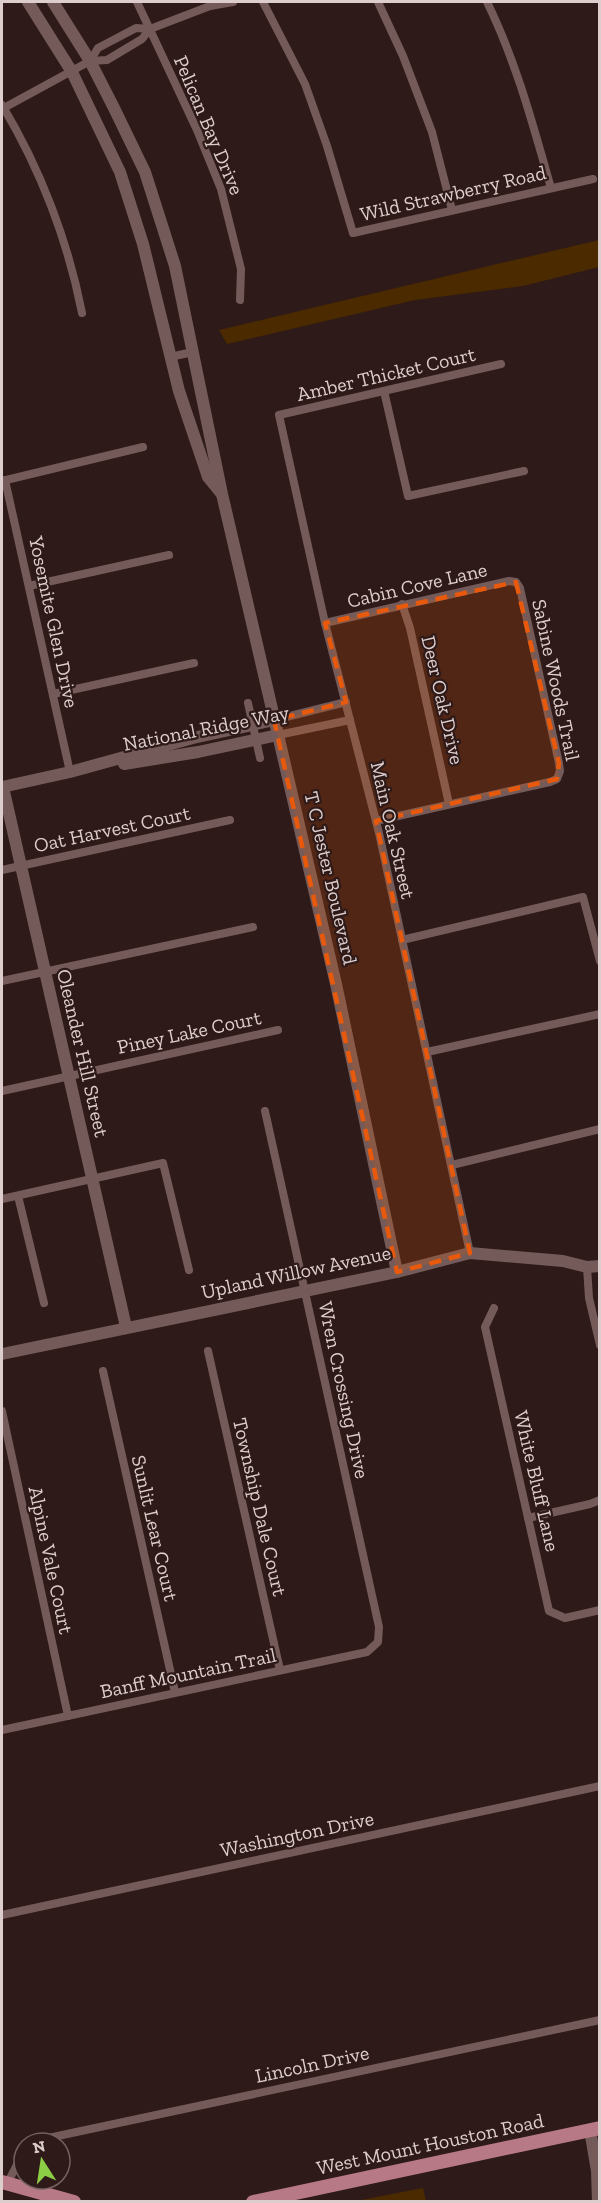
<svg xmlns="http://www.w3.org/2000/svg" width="601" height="2203" font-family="'Zilla Slab',serif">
	<rect width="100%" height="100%" fill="#2e1a18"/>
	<g fill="#4b2a00">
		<path d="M599 240V267L523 286 415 300 227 344 219 330Z"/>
		<path d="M423 2188 426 2201H356Z"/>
	</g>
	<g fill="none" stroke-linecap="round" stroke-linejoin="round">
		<g stroke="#745b59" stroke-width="8">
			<path d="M137 2 197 130 221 189 241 269 240 300"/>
			<path d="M263 2 305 84 327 146 353 233 593 179"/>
			<path d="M378 2 403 56 432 132 452 210"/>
			<path d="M487 2C516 61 533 125 551 188"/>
			<path d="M90 61 98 48 136 28 150 29 210 6 233 2"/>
			<path d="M2 105C40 168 68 241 82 313"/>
			<path d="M2 109 90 61 107 60 142 39 150 29"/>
			<path d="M170 357 193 352"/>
			<path d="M384 391 408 496 524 471"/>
			<path d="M5 480 70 772"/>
			<path d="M2 481 143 447"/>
			<path d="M29 586 169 555"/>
			<path d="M402 604 410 628 449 804"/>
			<path d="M325 623 509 581 516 582 520 588 559 763 560 771 557 779 550 782 376 821"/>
			<path d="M53 694 194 663"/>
			<path d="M248 703 260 758"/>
			<path d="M274 720 346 702"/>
			<path d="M278 735 350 720"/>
			<path d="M2 870 230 820"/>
			<path d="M402 940 583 897 600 961"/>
			<path d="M2 981 253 927"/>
			<path d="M427 1052 600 1014"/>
			<path d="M2 1091 278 1030"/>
			<path d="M452 1165 600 1129"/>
			<path d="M18 1196 44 1303"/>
			<path d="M2 1199 163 1163 189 1270"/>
			<path d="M470 1253 379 833 325 623 279 415 501 364"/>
			<path d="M587 1267 589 1298 600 1345"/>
			<path d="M494 1308 485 1327 549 1611 565 1618 600 1610"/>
			<path d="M208 1351 280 1670"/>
			<path d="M103 1371 175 1692"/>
			<path d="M2 1411 68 1716"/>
			<path d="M528 1518 590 1504 600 1500"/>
			<path d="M2 1730 367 1652 378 1642 379 1627 265 1111"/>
			<path d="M2 1915 600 1786"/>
			<path d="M32 2143 39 2140 600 2020"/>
			<path d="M7 2184 24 2151"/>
		</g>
		<g stroke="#745b59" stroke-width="12">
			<path d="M28 2 72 72 120 172 143 244 179 391 208 477 221 493"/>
			<path d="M53 2 90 61 114 108 145 172 175 266 222 494 336 984 397 1272"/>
			<path d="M124 764 198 752 278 735"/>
			<path d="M2 787 70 772 193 738 274 720"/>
			<path d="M3 787 126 1327"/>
			<path d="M2 1354 397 1272 470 1253 563 1261 587 1267 600 1266"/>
			<path d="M590 2130 597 2171 598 2202"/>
		</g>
		<g stroke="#b87987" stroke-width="14">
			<path d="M2 2182 74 2202"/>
			<path d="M253 2202 600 2128"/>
		</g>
	</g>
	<path fill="#e8590c" fill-opacity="0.2" stroke="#e8590c" stroke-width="4.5" stroke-dasharray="12 8" stroke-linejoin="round" d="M516 582 559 763 557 779 376 821 470 1253 397 1272 274 720 346 702 325 623Z"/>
	<g text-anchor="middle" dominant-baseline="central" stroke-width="4.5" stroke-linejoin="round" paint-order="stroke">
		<g font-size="20" fill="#ddcecd" stroke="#2e1a18">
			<text transform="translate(209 125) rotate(67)">Pelican Bay Drive</text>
			<text transform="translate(453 193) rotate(-13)">Wild Strawberry Road</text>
			<text transform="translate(386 374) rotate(-13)">Amber Thicket Court</text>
			<text transform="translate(417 585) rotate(-13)">Cabin Cove Lane</text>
			<text transform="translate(54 622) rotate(78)">Yosemite Glen Drive</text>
			<text transform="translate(556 680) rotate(78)">Sabine Woods Trail</text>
			<text transform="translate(443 700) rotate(77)">Deer Oak Drive</text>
			<text transform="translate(206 728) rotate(-11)">National Ridge Way</text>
			<text transform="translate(112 829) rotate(-12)">Oat Harvest Court</text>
			<text transform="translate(393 830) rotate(77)">Main Oak Street</text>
			<text transform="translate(331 878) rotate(77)">T C Jester Boulevard</text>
			<text transform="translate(189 1032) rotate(-12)">Piney Lake Court</text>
			<text transform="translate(83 1053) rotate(77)">Oleander Hill Street</text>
			<text transform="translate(296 1272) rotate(-12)">Upland Willow Avenue</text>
			<text transform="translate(344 1390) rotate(78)">Wren Crossing Drive</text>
			<text transform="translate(537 1481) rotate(77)">White Bluff Lane</text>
			<text transform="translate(260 1507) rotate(77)">Township Dale Court</text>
			<text transform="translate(155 1528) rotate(77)">Sunlit Lear Court</text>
			<text transform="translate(51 1560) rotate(78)">Alpine Vale Court</text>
			<text transform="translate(188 1673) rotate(-12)">Banff Mountain Trail</text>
			<text transform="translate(297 1834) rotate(-12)">Washington Drive</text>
			<text transform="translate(312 2064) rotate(-12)">Lincoln Drive</text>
			<text transform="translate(430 2144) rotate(-12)">West Mount Houston Road</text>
		</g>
	</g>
	<rect width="601" height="2203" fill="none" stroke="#ddcecd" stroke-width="6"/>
	<g transform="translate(42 2161) rotate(348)"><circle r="28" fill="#2e1a18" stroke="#746260" stroke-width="1.5"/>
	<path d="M0-4.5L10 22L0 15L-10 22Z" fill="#8cce46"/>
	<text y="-9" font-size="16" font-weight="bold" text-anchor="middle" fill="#ddcecd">N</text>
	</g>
</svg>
